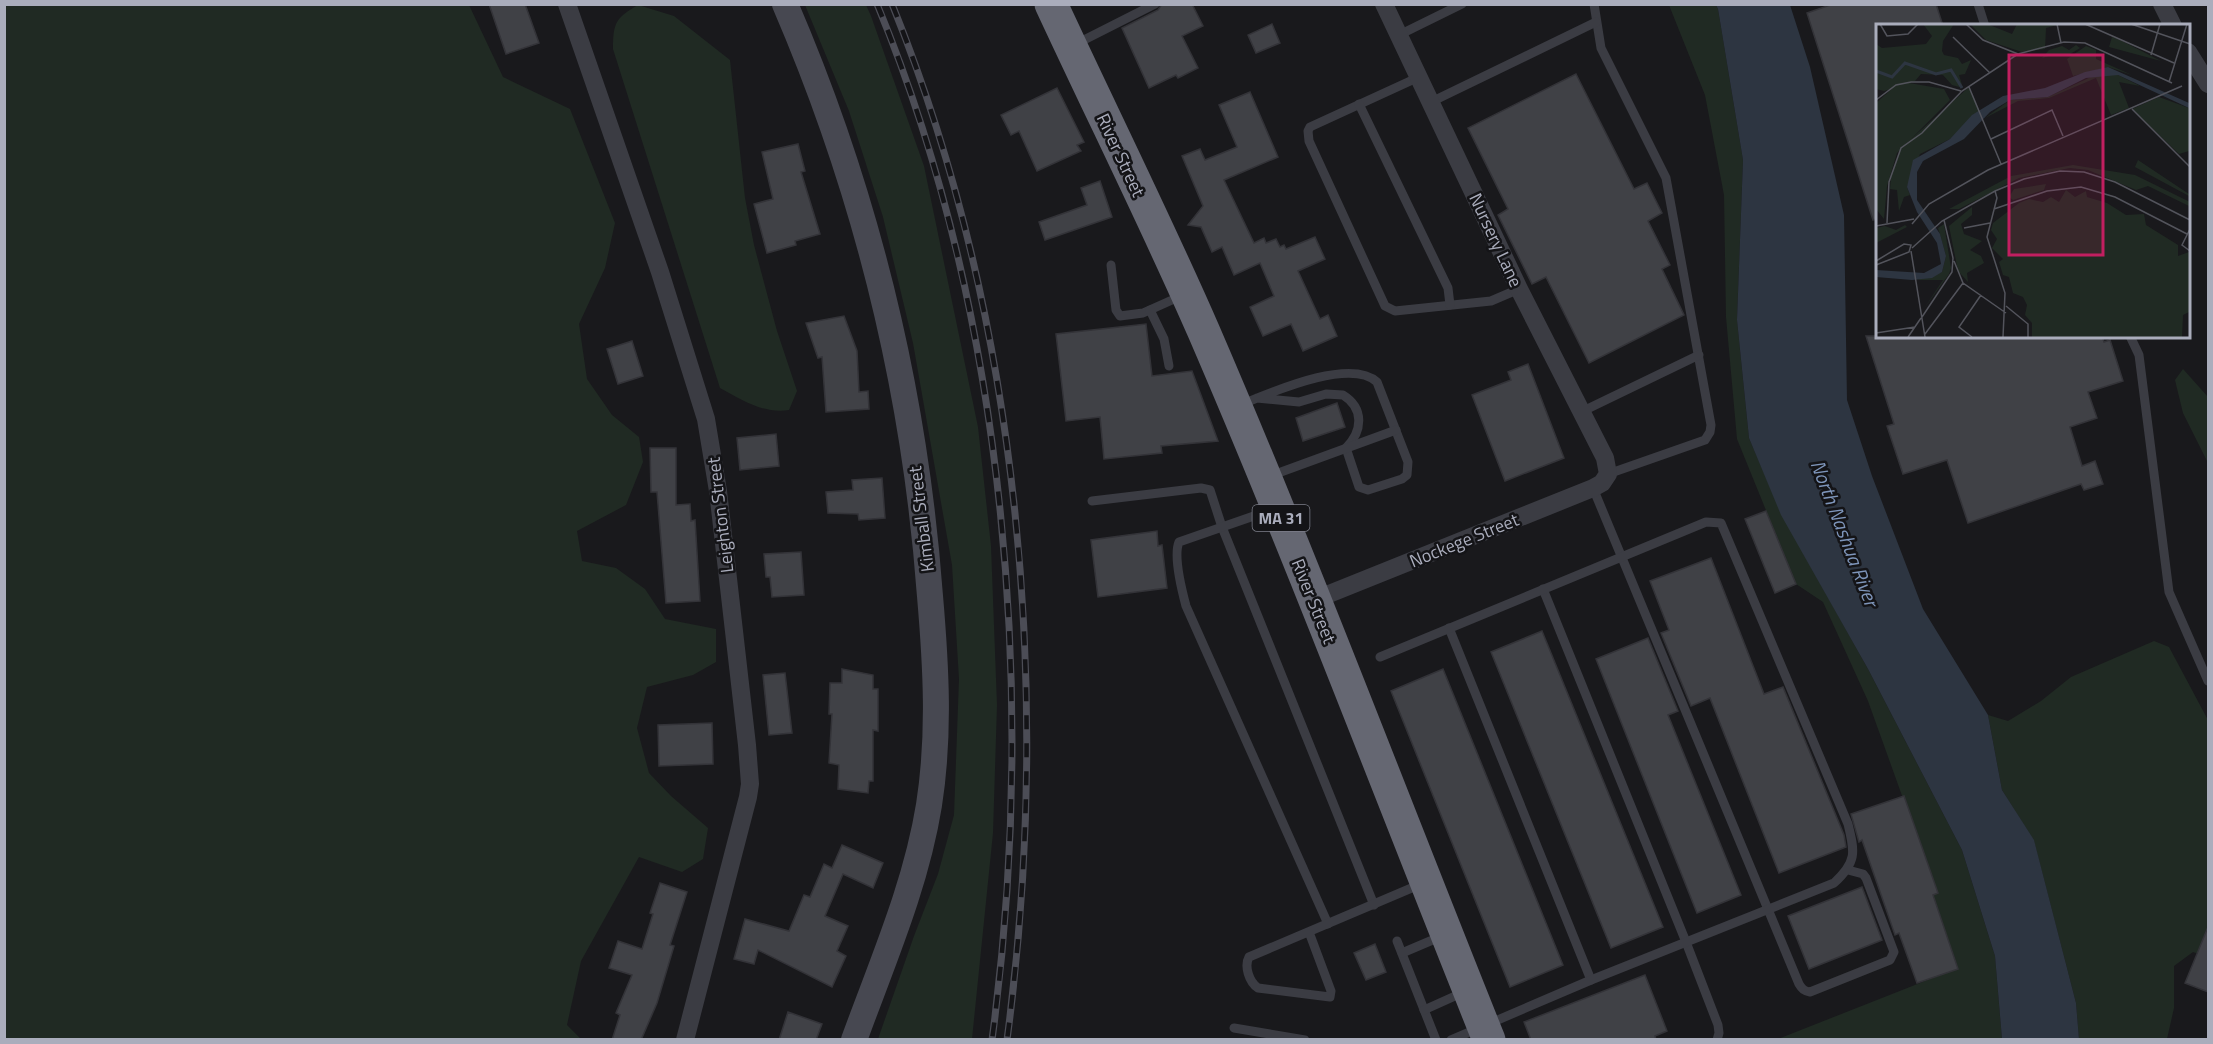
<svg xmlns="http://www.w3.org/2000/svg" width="2213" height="1044" font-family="'Titillium Web',sans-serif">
	<rect width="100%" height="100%" fill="#19191c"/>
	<g fill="#202a23">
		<path d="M5 4 469 5 503 77 570 109 615 223 605 268 579 324 587 379 612 415 639 437 643 462 626 505 577 531 582 561 616 568 645 589 665 619 716 629V662L693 675 647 687 637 728 649 773 671 796 708 828 703 859 682 872 639 857 581 961 567 1025 581 1039H5Z"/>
		<path d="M638 5 674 16 730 60 745 198 754 245 777 331 797 391 789 410C763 414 742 400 720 388L613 49C613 22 616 18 638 5Z"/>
		<path d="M805 5H866L871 16 924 166 978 427 991 546 997 705 993 833 972 1039H878L914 936 938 874 954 815 959 679 952 565 913 343 883 217 849 111Z"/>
		<path d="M1669 5H1716L1718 9 1743 160 1737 320 1749 438 1782 515 1868 669 1962 850 1995 956 2002 1039H1778L1958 968 1933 895 1937 893 1868 701 1823 602 1796 584 1737 439 1726 317 1724 195 1705 95Z"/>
		<path d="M2183 369 2208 397V463L2183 413 2175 380Z"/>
		<path d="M2154 641 2169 647 2208 720V957L2193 952 2174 966V1008L2167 1039H2079L2076 1003 2034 841 2002 790 1988 715 2008 721 2041 701 2071 677Z"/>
	</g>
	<path fill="#2d3541" d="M1716 5H1790L1810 67 1844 215 1847 400 1872 476 1923 609 1988 715 2002 790 2034 840 2076 1003 2079 1039H2002L1995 956 1962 850 1868 669 1781 515 1749 438 1737 320 1743 160 1718 9Z"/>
	<g fill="#404146" stroke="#333338" stroke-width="1.5">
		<path d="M489 4H525L539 43 506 54Z"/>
		<path d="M1162 4H1192L1203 26 1182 36 1198 68 1178 78 1176 75 1149 88 1122 28 1158 10Z"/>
		<path d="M1833 4H1936L1943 26H1877V219L1873 220 1807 13Z"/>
		<path d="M1272 24 1280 43 1256 53 1248 35Z"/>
		<path d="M1576 74 1634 189 1647 183 1662 213 1648 221 1670 265 1662 269 1684 315 1589 363 1546 277 1532 284 1498 215 1508 209 1468 128Z"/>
		<path d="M1057 88 1084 142 1077 145 1081 151 1037 171 1019 131 1011 135 1001 115Z"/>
		<path d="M1250 92 1278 157 1224 180 1254 243 1264 238 1266 243 1276 239 1280 247 1284 245 1286 249 1315 237 1325 259 1298 271 1320 319 1328 315 1337 336 1303 351 1291 324 1263 336 1250 307 1274 296 1260 263 1234 275 1222 247 1212 252 1201 227 1188 225 1203 206 1182 156 1200 149 1205 160 1237 147 1219 105Z"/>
		<path d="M798 144 805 171 801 172 820 234 795 241 796 245 767 253 754 204 773 199 762 152Z"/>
		<path d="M1100 181 1112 217 1045 240 1039 222 1087 205 1081 188Z"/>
		<path d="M844 316 857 351 859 392 868 391 869 409 826 412 822 357 818 358 806 323Z"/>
		<path d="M1146 324 1152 376 1192 371 1218 441 1161 446 1162 453 1104 459 1100 417 1066 421 1056 334Z"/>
		<path d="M1866 336H2102L2104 342 2110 340 2123 381 2088 392 2097 418 2070 427 2082 466 2095 461 2103 484 2084 490 2081 484 1968 523 1947 460 1903 474 1887 426 1894 424Z"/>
		<path d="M632 341 643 376 618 384 607 349Z"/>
		<path d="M1528 364 1564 458 1505 481 1472 395 1511 380 1508 372Z"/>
		<path d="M1337 403 1345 427 1303 441 1296 418Z"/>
		<path d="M776 434 779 466 740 470 737 438Z"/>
		<path d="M650 448H676V505L690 504 691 521 695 520 700 601 666 603 657 492H651Z"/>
		<path d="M882 478 885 518 859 520 858 514 828 513 826 492 853 490 852 480Z"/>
		<path d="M1766 511 1796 584 1775 593 1745 519Z"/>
		<path d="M1157 531 1158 546 1162 545 1167 588 1098 597 1091 540Z"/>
		<path d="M801 552 804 595 772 597 770 577H766L764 554Z"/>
		<path d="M1711 558 1764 694 1783 687 1844 835 1846 847 1779 873 1710 698 1691 706 1661 633 1669 630 1650 581Z"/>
		<path d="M1542 631 1663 927 1611 948 1491 652Z"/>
		<path d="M1648 638 1678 711 1668 715 1741 895 1697 913 1596 659Z"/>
		<path d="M842 669 873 675V689H878V731L873 730V781H869L868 793 838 789 839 765 829 763 832 714H829L830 683H842Z"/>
		<path d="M1443 669 1563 965 1510 987 1391 691Z"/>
		<path d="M785 673 792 733 769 735 763 675Z"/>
		<path d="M712 723 713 764 659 766 658 725Z"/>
		<path d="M1904 796 1938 893 1933 895 1958 969 1917 983 1899 933 1895 935 1862 840 1859 842 1851 814Z"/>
		<path d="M842 845 883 863 873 888 843 874 825 916 848 926 837 951 846 956 832 987 758 950 754 964 734 959 745 919 789 931 804 895 810 897 824 864 832 868Z"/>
		<path d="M660 883 687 892 670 945 674 946 657 1003 641 1040H612L620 1015 616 1013 632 975 609 968 618 941 642 949 653 914 650 913Z"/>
		<path d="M1862 887 1882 940 1809 969 1788 916Z"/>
		<path d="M2208 927V992L2185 983Z"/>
		<path d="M1375 944 1386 972 1366 980 1354 953Z"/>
		<path d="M1645 975 1667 1031 1655 1036 1656 1040H1531L1524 1022Z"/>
		<path d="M788 1012 822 1024 816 1040H779Z"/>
	</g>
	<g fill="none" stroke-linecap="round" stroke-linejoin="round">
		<g stroke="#3b3c43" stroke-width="9">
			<path d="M1594 4 1601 48 1666 178 1711 425 1710 432 1705 440 1608 474"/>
			<path d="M1978 4 1985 26"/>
			<path d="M1399 35 1462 4"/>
			<path d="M1076 44 1155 4"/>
			<path d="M1419 77 1310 127 1308 131 1309 141 1385 306 1395 311 1491 301 1519 289"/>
			<path d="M1431 102 1596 22"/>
			<path d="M1359 104 1448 288 1450 305"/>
			<path d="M1111 265 1116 310 1120 316 1143 313 1181 296"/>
			<path d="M1150 310 1164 339 1169 366"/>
			<path d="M2130 336 2139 355 2169 592 2208 681"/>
			<path d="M1240 405C1270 393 1350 357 1377 382L1408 462 1407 475 1402 479 1368 490 1359 487 1346 448C1363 431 1364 408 1343 395L1326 394 1299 402 1257 398"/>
			<path d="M1581 412 1699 355"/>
			<path d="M1270 476 1396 430"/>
			<path d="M1593 488 1799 984C1802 989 1804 991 1810 992L1890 960 1894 952 1866 878 1863 874 1848 870"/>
			<path d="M1092 501 1201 488 1210 490 1222 527 1374 905"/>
			<path d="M1271 510 1179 542C1173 556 1182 591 1186 606L1328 924"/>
			<path d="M1543 589 1686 942 1718 1025 1719 1033 1717 1040"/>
			<path d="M1449 628 1591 980"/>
			<path d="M1380 657 1706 522 1721 523 1848 824C1855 852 1857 862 1834 883L1591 980 1451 1040"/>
			<path d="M1309 932 1331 991 1330 997 1258 988C1249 982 1244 966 1249 957L1421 884"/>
			<path d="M1397 941 1436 1040"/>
			<path d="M1402 953 1442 936"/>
			<path d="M1424 1010 1464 992"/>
			<path d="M1234 1028 1305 1040"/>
		</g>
		<g stroke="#3b3c43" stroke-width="18">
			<path d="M567 4 660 272 706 419 718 491 747 745 750 784 748 797 685 1040"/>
			<path d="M2162 4 2173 26"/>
			<path d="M2188 52 2208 84"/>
			<path d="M1314 600 1593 488 1602 483 1608 474 1605 458 1519 289 1384 4"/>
		</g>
		<path stroke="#474851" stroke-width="26" d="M785 4C866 192 915 393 930 596 936 666 940 735 929 805 916 886 882 963 854 1040"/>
		<path stroke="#656772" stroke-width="33" d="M1051 4C1102 114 1156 222 1204 332 1305 566 1394 804 1489 1040"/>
		<g stroke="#4c4d56" stroke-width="7">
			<g id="rail">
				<path d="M877 4C1008 320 1037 703 992 1040"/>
				<path d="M892 4C1022 325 1052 699 1007 1040"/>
			</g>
		</g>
		<use href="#rail" stroke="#141417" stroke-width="4.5" stroke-dasharray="14" stroke-linecap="butt"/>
	</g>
	<g text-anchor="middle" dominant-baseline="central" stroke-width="5" stroke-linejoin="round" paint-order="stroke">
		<rect fill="#141417" stroke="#7d7f8a" stroke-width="1.5" x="1252.5" y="505" width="57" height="26" rx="4.5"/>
		<g font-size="16" font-weight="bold" fill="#aaadbc">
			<text x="1281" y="518">MA 31</text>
		</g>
		<g font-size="18" fill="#aaadbc" stroke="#141417">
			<text transform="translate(1121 155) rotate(65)">River Street</text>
			<text transform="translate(1496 240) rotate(65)">Nursery Lane</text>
			<text transform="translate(720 515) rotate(-97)">Leighton Street</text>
			<text transform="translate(921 519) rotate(-97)">Kimball Street</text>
			<text transform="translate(1464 540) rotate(-22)">Nockege Street</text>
			<text transform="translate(1314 601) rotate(68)">River Street</text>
		</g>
		<g font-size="20" font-style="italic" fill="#7e95ba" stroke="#141417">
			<text transform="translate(1845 533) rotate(69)">North Nashua River</text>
		</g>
	</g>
	<g transform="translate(1876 24)">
		<rect width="314" height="314" fill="#19191c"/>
		<path d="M47 0H78L67 17 66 27 68 31 82 34 86 40 95 36 89 50 83 51 87 64 76 61 67 51 45 50 39 57 8 67 0 65V20L6 24 50 20 56 12ZM94 0H111L136 10 141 0 181 1 170 4 169 25 146 28 110 16ZM236 13 244 16 285 37 233 23ZM200 21 204 24 191 32 180 30 166 34 173 26 186 22 193 26ZM210 22 220 26V35L256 51 232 43 197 52 191 35ZM219 51H242L264 62 243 58 253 84 235 91 220 54 173 74 142 77 109 94 134 76 172 73ZM33 59 68 65 74 76 21 129 11 162 8 195 0 185V79L18 63ZM93 63 104 88 74 115 44 130 31 163 34 171 28 173 23 187 21 166 14 165 15 152 25 124ZM283 73 313 84V127L303 130 256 85ZM262 136 313 170V172L259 143ZM197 141 259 151 314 178 313 182 272 162 260 166 212 146 194 144 143 154 83 185H73L135 152ZM170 160 168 166 137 176 133 173 138 165ZM190 166 199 173 210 167 211 173 231 179 250 191 268 190 270 201 302 221V232L313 228V288L307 291 306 313H156V299L149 291 151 281 147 273 137 269 133 253 127 251 123 238 127 235 116 224 121 215 115 206 117 199 143 179 153 175 167 178 175 173 183 178ZM96 183V191L85 200 88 210 106 217 94 226 105 232 108 239 91 249 92 258 82 247 73 202ZM68 200 75 244 73 250 47 286 67 256H41L66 248 70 232 62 204ZM29 201 31 203 0 219V204L9 202 20 206Z" fill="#202a23"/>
		<path d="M232 43 313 79V84L242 51 210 54 172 73 134 76 114 88 88 115 47 137 41 148V176L64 210 70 232 66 248 56 254 36 256 0 253V246L48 249 65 240 61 219 41 188 31 163 37 136 74 115 96 91 127 72 169 64 209 48Z" fill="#2d3541"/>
		<path fill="none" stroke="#2d3541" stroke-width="3" d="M0 47 16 53 29 39 60 50 75 46 86 64"/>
		<path fill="none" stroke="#53545c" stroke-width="1.5" d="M4 0 11 12 32 10 42 0M90 0 107 16 142 30M181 0 185 19M209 0 298 39M255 0 314 20M77 13 114 49M142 30 188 18 209 19 296 59M275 31 284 0M293 58 311 0M93 63 125 140M0 76 20 61 35 58H53L85 67M256 85 314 143M115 115 176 86 187 112M119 167 121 174 111 213 129 269 127 313M118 185 171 167 205 163 239 173 311 210M11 199 13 158 25 124 46 109 86 67 142 30M36 200 53 180 112 146 306 62M0 202 38 195M88 204 114 199M314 205 306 221 314 227M36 224 66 197 119 167 148 155 184 147 208 148 239 158 314 196M35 227 49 313M0 237 28 220 35 221 33 228 0 241M78 237 87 259 130 289M130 282 152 300V313M46 293 76 248 77 234 68 196M0 309 39 303M49 310 87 259M32 313 45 294M96 313 83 303 105 271"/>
		<path fill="#c11f60" fill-opacity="0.15" stroke="#c11f60" stroke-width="3" d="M133 31H227V231H133Z"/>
		<rect width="314" height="314" fill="none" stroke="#aaadbc" stroke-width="3"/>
	</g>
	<rect width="2213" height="1044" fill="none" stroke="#aaadbc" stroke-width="12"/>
</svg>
